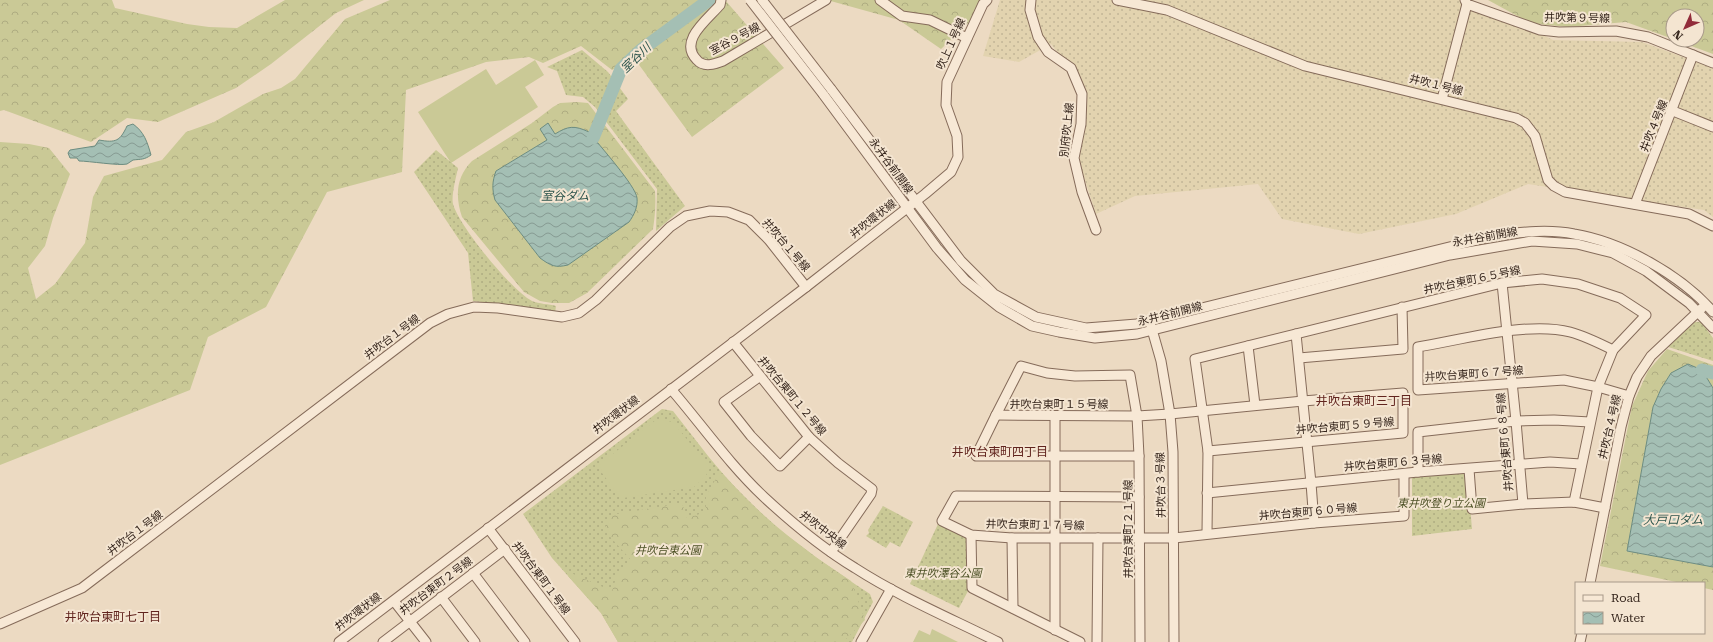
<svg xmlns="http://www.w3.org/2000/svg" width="1713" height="642" font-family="'Roboto Serif','Noto Sans JP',serif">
	<defs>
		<pattern id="farmland-dots" width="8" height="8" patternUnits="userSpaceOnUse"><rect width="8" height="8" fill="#e2d3af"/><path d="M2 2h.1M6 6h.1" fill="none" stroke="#c2b596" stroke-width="1.8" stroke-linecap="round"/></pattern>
		<pattern id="grass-dots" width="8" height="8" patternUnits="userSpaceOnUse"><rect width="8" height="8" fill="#cac996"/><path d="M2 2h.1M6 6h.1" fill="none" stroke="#aeac81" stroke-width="1.8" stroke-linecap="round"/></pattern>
		<pattern id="forest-crowns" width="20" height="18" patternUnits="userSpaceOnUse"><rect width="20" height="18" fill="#cac996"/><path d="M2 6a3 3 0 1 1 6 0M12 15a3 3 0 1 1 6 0" fill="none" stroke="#aeac81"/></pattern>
		<pattern id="water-waves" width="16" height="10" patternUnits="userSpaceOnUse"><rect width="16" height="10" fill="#a4bfb4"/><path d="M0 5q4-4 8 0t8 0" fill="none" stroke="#869b92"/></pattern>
	</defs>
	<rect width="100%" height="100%" fill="#ecdac2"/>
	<path fill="url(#farmland-dots)" d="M1000 0H1472L1553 40 1642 42 1713 68V217L1704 210 1528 184 1456 214 1359 234 1282 219 1258 184 1135 196 1096 214 1079 162 1083 86 1051 44 1019 62 983 56Z"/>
	<g fill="url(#grass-dots)">
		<path d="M582 50 608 72 628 99 616 111 685 206 656 231 657 189 595 107 583 97 566 95 557 71 547 67Z"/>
		<path d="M436 150 458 168C456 177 451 197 453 204 459 226 512 291 532 301 539 304 549 304 556 306L555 313 517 306 473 301 468 253 414 172Z"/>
		<path d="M1695 322H1701L1713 338V361L1665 346Z"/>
		<path d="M662 409 673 411C696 440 718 471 745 497 782 535 826 565 870 594L873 602 852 642H618L601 613 552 558 523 514Z"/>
		<path d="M1467 471 1472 529 1412 536V476Z"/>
		<path d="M883 506 913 522 900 547 890 542 886 548 866 536 869 533 868 530Z"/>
		<path d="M938 524 964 535 968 539V591L959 608 910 584Z"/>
	</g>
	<g fill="url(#forest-crowns)" fill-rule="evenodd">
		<path d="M0 0H112L115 8 187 24 209 27 237 28 285 0H364L336 13 271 64 236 88 158 122 127 118 91 142 4 110 0 111Z"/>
		<path d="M390 0H725L784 68 692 137 634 58 612 70 581 46 543 63 529 57 486 62 406 90 402 172 327 192 266 307 208 337 190 390 0 465V142L29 144 49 148 70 174 53 218 45 246 28 268 36 299 55 284 85 243 93 197 104 176 162 160 186 132 214 122 263 94 281 88 295 79 345 19Z"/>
		<path d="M827 0H992L941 49 899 20Z"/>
		<path d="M1488 0H1713V54L1675 40H1697V16H1673V39L1626 22 1568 27 1530 23Z"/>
		<path d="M577 102 588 103 655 191C656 204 655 216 653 229L587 293 569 303H552L540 301 524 292 462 217C455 196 456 177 472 161L532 123 553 107 560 103ZM547 140 550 265 540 258 495 200 496 171Z"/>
		<path d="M1667 349 1713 365V388L1702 370 1671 373 1661 389 1653 407 1627 551 1713 567V590L1704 588V583H1681L1600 566 1632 406 1648 371Z"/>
		<path d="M722 473 745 498 776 527 817 558 851 581 865 620 843 642H618L601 613 568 576 571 573 612 591 616 578 632 561 604 530 611 515 682 503 687 518 706 512V496L718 475Z"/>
	</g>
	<g fill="#cac996">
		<path d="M535 60 544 75 525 87 538 107 451 163 418 112 486 69 496 85Z"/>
		<path d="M657 419 673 422 710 468 705 477 694 487 623 498 619 496 602 473 600 464Z"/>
		<path d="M932 629 958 642H913L919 630 930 635Z"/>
	</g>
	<g fill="url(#water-waves)" stroke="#6c8c80">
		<path d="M548 123 555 134C568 126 574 125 589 132 598 144 636 186 637 198 638 207 634 215 629 222L568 265C555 268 551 266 540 258L495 200C492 189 492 182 496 171L547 140 540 129Z"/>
		<path d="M133 124C144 132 147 141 151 155 144 160 141 159 133 160 131 161 129 163 127 164 119 166 89 161 79 161L77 158H70L68 153 70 150 95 146 99 140C116 143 120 141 127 126Z"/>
		<path d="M1688 364 1702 370 1713 388V567L1627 551 1653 407 1661 389 1671 373Z"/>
	</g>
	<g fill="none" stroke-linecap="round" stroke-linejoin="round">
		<g stroke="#a4bfb4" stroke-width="13">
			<path d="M593 138 621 69 641 50 709 0"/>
			<path d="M1702 370 1713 373"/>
		</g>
		<g stroke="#856b5a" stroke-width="11">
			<g id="minor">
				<path d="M721 0 720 5C707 20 678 41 697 60 704 68 715 64 723 61L826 0"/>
				<path d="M880 0 902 16 930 20 967 38"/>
				<path d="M1031 0 1030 10 1038 37 1048 52 1071 68 1082 94 1081 124 1074 158 1082 192 1096 230"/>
				<path d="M1117 0 1167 10 1305 66 1516 118 1525 123 1535 136 1548 180 1554 186 1565 192 1689 214 1713 226"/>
				<path d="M1465 0 1467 4 1540 30 1559 32 1616 31 1648 37 1713 63"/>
				<path d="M831 89 961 261 994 294 1036 317 1086 328 1137 324 1498 235C1523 232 1549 229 1574 234 1622 242 1681 275 1713 312"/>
				<path d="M823 94 937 248 965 280 999 307 1032 326 1059 332 1095 338 1137 334 1450 255 1532 241 1577 244 1613 253 1646 271 1689 303 1713 328"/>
				<path d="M1442 99 1467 4"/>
				<path d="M1673 111 1713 127"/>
				<path d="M1635 204 1693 55"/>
				<path d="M1502 283 1516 421 1523 504"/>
				<path d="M1151 326 1161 361 1170 414 1173 452 1174 642"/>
				<path d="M1296 334 1311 483 1314 523"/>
				<path d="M733 342 809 437 838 463 872 489 871 494 831 552"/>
				<path d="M1248 346 1255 405"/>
				<path d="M1613 350C1599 343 1585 336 1570 332 1528 321 1461 340 1418 347V390L1564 380 1598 387 1629 396"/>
				<path d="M1299 358 1403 349 1402 307"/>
				<path d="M759 377 724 402 751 436 780 466 809 437"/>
				<path d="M671 389C702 425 729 464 764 497 792 523 822 548 855 568 900 597 950 618 998 642"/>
				<path d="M996 415 976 456H1139"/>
				<path d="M1469 469 1472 509 1523 504 1574 502 1605 508"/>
				<path d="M1418 472V432L1516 421 1554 420 1590 422"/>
				<path d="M1207 493 1418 472 1550 462 1581 464"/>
				<path d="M1139 497 956 496 942 521 971 535 1012 538H1174L1314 523 1404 516V474"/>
				<path d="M488 528 575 642"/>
				<path d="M1207 533 1208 451 1195 359 1502 283 1542 279 1578 284 1620 298 1646 315 1613 350 1598 387 1574 502"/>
				<path d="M971 535 972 588 1080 642"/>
				<path d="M1012 538 1013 608"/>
				<path d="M473 573 525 642"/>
				<path d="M1590 583 1621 427 1629 396 1637 377 1651 356 1702 308"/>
				<path d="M441 597 475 642"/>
				<path d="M394 601 426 642"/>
				<path d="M0 624 82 588 430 323 448 314 474 307 498 308 562 317 579 313 596 300 670 227 686 216 710 211 728 212 749 220 769 240 806 287"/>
				<path d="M1055 630V416"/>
				<path d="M339 642 806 287 925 194 951 172 958 157 957 136 946 105 947 82 983 4 987 0"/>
				<path d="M383 642 505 549"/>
				<path d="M861 642 891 589"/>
				<path d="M1097 642 1098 538"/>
				<path d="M1140 642 1139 456 1137 416 1130 375 1075 376 1047 373 1021 366 996 415 1137 416 1170 414 1303 401 1403 393V433L1208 451"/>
				<path d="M1580 642 1582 633"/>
			</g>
		</g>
		<use href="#minor" stroke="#f7e8d5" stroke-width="9"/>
		<g stroke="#856b5a" stroke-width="11" stroke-linecap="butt">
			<g id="minor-bridge">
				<path d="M750 0 823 94"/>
				<path d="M762 0 831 89"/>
			</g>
		</g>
		<use href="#minor-bridge" stroke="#f7e8d5" stroke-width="9"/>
	</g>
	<g text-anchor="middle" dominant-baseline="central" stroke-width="4" stroke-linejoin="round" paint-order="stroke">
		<g font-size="11" fill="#36261d" stroke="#f4e5d1">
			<text transform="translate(1577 18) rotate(1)">井吹第９号線</text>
			<text transform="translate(735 39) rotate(-28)">室谷９号線</text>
			<text transform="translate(951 44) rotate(-66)">吹上１号線</text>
			<text transform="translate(1436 85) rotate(14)">井吹１号線</text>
			<text transform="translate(1654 126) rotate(-68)">井吹４号線</text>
			<text transform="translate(1067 130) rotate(-84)">別府吹上線</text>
			<text transform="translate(891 166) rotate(54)">永井谷前開線</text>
			<text transform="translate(873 219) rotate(-38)">井吹環状線</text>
			<text transform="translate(1485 237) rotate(-10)">永井谷前開線</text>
			<text transform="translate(786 245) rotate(49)">井吹台１号線</text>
			<text transform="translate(1472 280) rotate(-12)">井吹台東町６５号線</text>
			<text transform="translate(1170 314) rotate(-14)">永井谷前開線</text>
			<text transform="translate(392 337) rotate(-37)">井吹台１号線</text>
			<text transform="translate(1474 374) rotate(-4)">井吹台東町６７号線</text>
			<text transform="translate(792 396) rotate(50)">井吹台東町１２号線</text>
			<text x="1059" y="404">井吹台東町１５号線</text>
			<text transform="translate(616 415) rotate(-37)">井吹環状線</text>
			<text transform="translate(1345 426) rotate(-5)">井吹台東町５９号線</text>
			<text transform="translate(1610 427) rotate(-77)">井吹台４号線</text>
			<text transform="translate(1505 442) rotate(-95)">井吹台東町６８号線</text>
			<text transform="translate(1393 463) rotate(-5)">井吹台東町６３号線</text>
			<text transform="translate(1161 485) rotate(-91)">井吹台３号線</text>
			<text transform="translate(1308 512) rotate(-5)">井吹台東町６０号線</text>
			<text transform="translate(1035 525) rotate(1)">井吹台東町１７号線</text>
			<text transform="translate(1128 529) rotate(-90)">井吹台東町２１号線</text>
			<text transform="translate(823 530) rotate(37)">井吹中央線</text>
			<text transform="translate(135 533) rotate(-37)">井吹台１号線</text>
			<text transform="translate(541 578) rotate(53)">井吹台東町１号線</text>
			<text transform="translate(436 586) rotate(-37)">井吹台東町２号線</text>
			<text transform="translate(358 612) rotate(-37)">井吹環状線</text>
		</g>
		<g font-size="11" font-style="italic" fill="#4c5125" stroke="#f4e5d1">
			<text x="1441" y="503">東井吹登り立公園</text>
			<text x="668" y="550">井吹台東公園</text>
			<text x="943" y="573">東井吹澤谷公園</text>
		</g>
		<g font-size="12" font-style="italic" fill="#2d554d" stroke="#f4e5d1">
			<text transform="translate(636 58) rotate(-44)">室谷川</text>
			<text x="565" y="196">室谷ダム</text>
			<text x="1673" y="520">大戸口ダム</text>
		</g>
		<g font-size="12" fill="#61241e" stroke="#f4e5d1">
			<text x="1364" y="401">井吹台東町三丁目</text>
			<text x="1000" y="452">井吹台東町四丁目</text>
			<text x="113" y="617">井吹台東町七丁目</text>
		</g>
	</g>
	<rect x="1575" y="582" width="130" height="52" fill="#f4e5d1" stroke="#a89989"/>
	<rect x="1583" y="595" width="20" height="6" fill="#f7e8d5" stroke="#a89989"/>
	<text x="1611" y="602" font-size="12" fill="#36261d">Road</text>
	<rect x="1583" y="612" width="20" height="12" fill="url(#water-waves)" stroke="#a89989"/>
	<text x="1611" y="622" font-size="12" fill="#36261d">Water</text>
	<g transform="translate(1685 28) rotate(225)"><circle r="19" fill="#f4e5d1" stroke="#a89989"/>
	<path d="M0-3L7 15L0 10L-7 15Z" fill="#922c3a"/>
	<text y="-6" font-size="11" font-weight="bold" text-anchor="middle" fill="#36261d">N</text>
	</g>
</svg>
